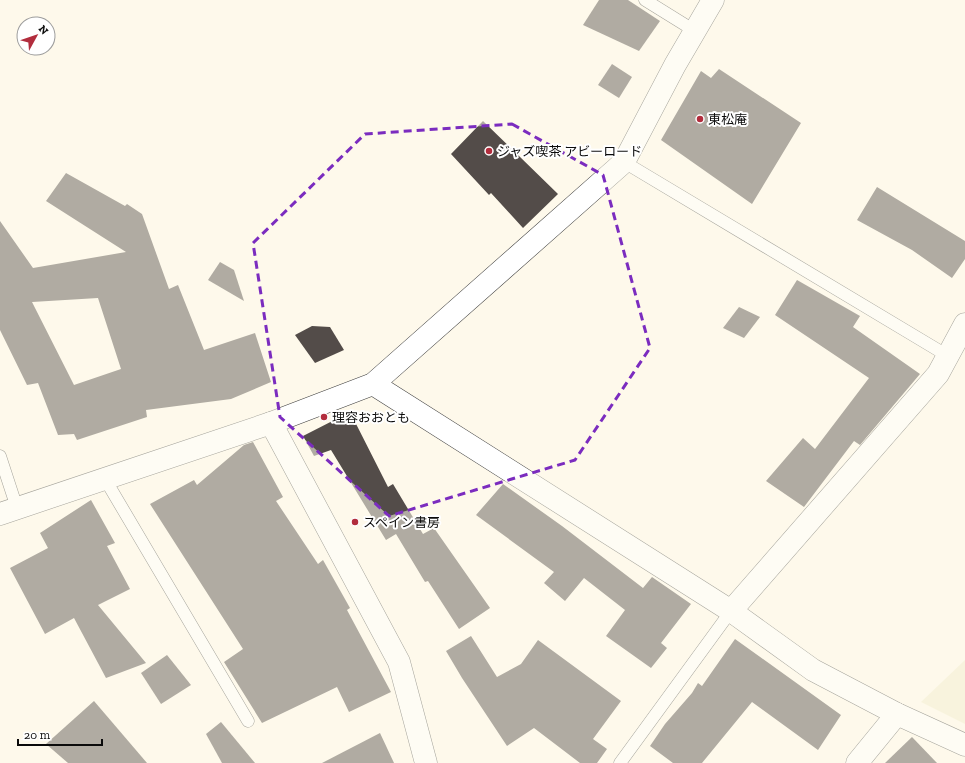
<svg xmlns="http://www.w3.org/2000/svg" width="965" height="763" font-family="'Zilla Slab','Noto Sans JP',serif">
	<rect width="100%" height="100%" fill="#fef9eb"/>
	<path fill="#f2eccd" d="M965 660V724L921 702Z"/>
	<g fill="#534c49" fill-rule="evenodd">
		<path d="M599 0H628L660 21 639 51 583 25Z"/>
		<path d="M612 64 632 77 619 98 598 85Z"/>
		<path d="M719 69 801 123 752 204 661 140 701 71 711 78Z"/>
		<path d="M483 121 558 194 523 228 491 193 489 195 451 154Z"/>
		<path d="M66 173 125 206 127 204 142 214 169 289 178 285 204 350 255 333 271 382 231 399 146 410 147 417 77 440 74 434 58 435 38 383 27 385 0 330V221L33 268 126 252 46 201ZM98 298 121 369 74 385 32 302Z"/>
		<path d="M877 187 965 241V259L952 278 912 250 857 220Z"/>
		<path d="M220 262 234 270 244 301 208 280Z"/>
		<path d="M797 280 860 316 853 327 920 374 860 445 854 441 804 507 766 481 803 438 815 449 869 378 775 315Z"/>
		<path d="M739 307 760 317 744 338 723 328Z"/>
		<path d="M312 326 330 327 344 350 315 363 295 335Z"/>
		<path d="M350 412 388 487 393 484 423 534 434 528 490 608 459 629 428 581 425 582 396 534 386 540 331 450 314 456 303 436Z"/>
		<path d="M253 442 283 497 276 501 318 564 323 560 350 608 347 610 391 692 349 712 337 687 262 723 224 662 243 649 150 504 194 480 197 485 244 445Z"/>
		<path d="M503 484 562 526 643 588 652 577 691 604 661 643 667 648 651 668 606 636 625 610 584 578 565 601 544 583 554 572 476 515Z"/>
		<path d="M91 500 115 543 107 546 130 589 98 605 146 663 106 678 74 618 45 634 10 568 48 548 40 533Z"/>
		<path d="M471 636 497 677 521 664 538 640 621 701 593 739 607 749 597 763H580L534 728 507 746 462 678 446 651Z"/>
		<path d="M735 639 841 715 818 750 752 702 702 763H673L650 746 665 724 692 693 698 683 702 686Z"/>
		<path d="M167 655 191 685 161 704 141 673Z"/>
		<path d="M94 701 147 763H68L46 744Z"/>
		<path d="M221 722 255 763H222L206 734Z"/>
		<path d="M380 733 394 763H322Z"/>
		<path d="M912 737 937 763H885Z"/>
	</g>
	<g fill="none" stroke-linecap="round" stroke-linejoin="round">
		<g stroke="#3e3e3e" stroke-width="13">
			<g id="lane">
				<path d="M645 0 695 31"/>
				<path d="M624 162 948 356"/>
				<path d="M0 456 17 508"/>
				<path d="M105 479 248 721"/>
				<path d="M620 763 731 611"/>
			</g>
		</g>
		<g stroke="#3e3e3e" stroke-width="23">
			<g id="street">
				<path d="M373 384 731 611 813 670 897 714 965 745"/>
				<path d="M271 423 399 662 426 763"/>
				<path d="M0 514 271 423 373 384 624 162 675 65 713 0"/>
				<path d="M731 611 938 374 965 324"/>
				<path d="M857 763 897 714"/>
			</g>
		</g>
		<use href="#lane" stroke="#fff" stroke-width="12"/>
		<use href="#street" stroke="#fff" stroke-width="22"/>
	</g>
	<path d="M0 0H965V763H0ZM512 124 603 175 650 348 575 460 389 516 280 417 253 243 365 134Z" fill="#fef9eb" fill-opacity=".55" fill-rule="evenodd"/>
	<path fill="none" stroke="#7b2cbf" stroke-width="3" stroke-dasharray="8 5" stroke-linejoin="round" d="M512 124 603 175 650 348 575 460 389 516 280 417 253 243 365 134Z"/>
	<g fill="#b22d3d" stroke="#fff" stroke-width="1.5">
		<circle cx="700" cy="119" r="4"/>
		<circle cx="489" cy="151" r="4"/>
		<circle cx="324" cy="417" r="4"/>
		<circle cx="355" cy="522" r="4"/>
	</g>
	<g text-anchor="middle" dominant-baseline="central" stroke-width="4" stroke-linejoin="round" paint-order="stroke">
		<g font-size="13" fill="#0b0b0b" stroke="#fff" text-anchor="start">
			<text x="708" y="119">東松庵</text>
			<text x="497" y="151">ジャズ喫茶 アビーロード</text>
			<text x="332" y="417">理容おおとも</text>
			<text x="363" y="522">スペイン書房</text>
		</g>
	</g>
	<g transform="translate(36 36) rotate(50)"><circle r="19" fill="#ffffff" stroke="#9d9d9d"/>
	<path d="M0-3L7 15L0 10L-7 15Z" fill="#b22d3d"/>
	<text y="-6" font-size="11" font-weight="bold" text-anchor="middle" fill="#0b0b0b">N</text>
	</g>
	<path d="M18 739v6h84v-6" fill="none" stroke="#0b0b0b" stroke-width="2"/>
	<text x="24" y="739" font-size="12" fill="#0b0b0b" stroke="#ffffff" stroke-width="3" paint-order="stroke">20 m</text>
</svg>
